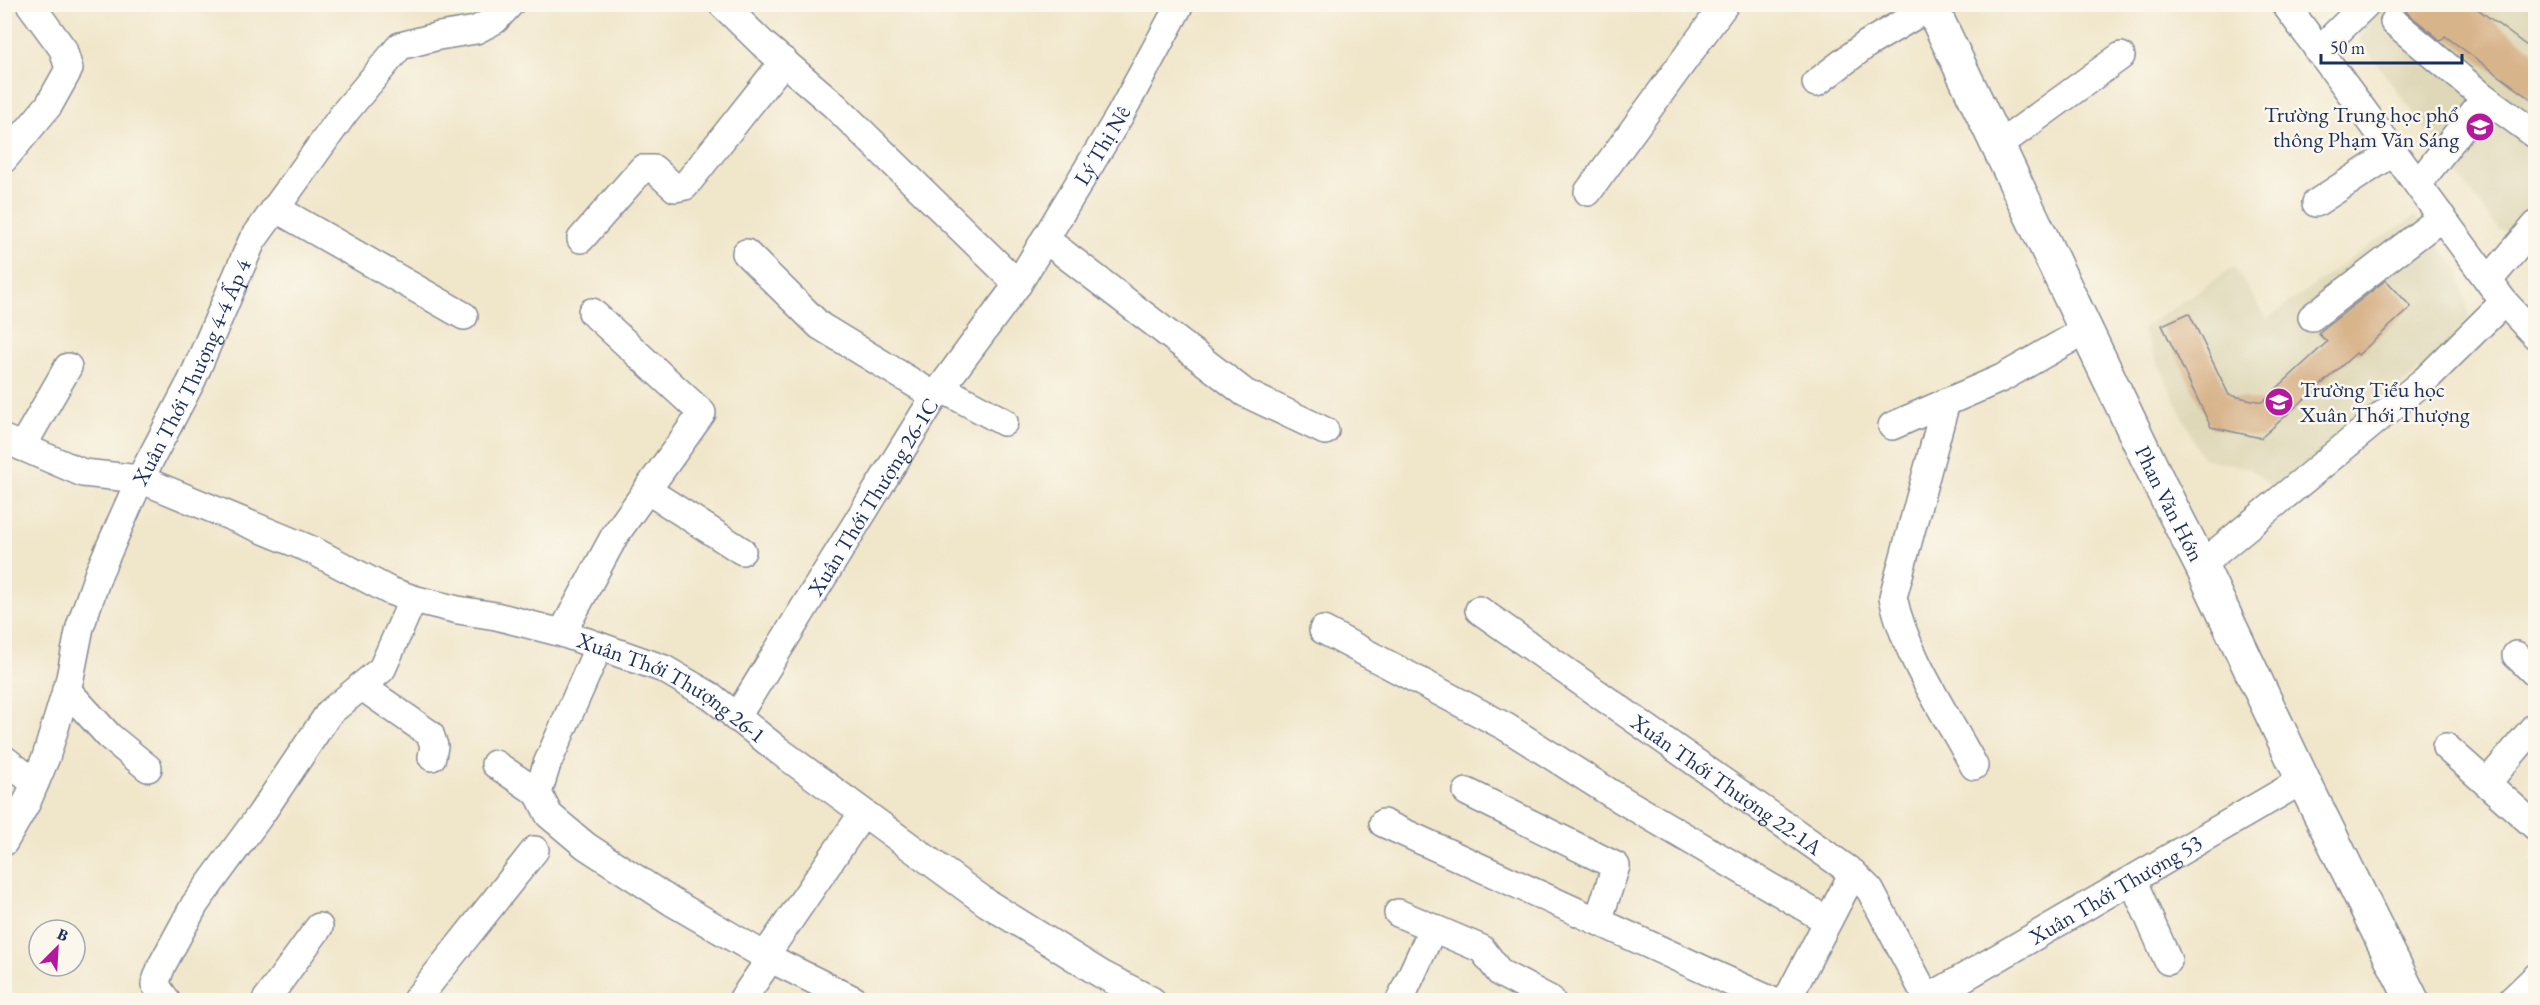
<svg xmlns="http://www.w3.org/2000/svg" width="2540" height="1005" font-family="'EB Garamond',serif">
	<rect width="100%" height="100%" fill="#fbf7ec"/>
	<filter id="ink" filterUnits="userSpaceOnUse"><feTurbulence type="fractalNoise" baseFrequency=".0167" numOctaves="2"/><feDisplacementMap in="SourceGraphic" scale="12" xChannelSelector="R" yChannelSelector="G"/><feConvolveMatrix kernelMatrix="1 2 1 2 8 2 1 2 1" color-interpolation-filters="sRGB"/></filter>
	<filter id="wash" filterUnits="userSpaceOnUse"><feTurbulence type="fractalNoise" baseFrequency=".008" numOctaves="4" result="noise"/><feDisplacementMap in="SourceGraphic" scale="24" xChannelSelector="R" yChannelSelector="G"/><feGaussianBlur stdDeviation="1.35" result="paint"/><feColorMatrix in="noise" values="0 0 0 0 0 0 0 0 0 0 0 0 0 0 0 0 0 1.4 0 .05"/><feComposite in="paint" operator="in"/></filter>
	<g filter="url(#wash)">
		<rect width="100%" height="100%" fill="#f0e6ca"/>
		<g fill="#dfd8b8">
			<path d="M2380 5H2535V215L2522 233 2499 230 2360 40 2364 23Z"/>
			<path d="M2416 216 2459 271 2469 317 2449 345 2276 490 2251 469 2202 458 2142 329 2234 267 2267 319 2360 252Z"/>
		</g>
		<g id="blocks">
			<g fill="#d8b48b">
				<path d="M2412 4H2471L2535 52V102L2445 36 2441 41 2439 39 2406 12Z"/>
				<path d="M2386 280 2411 307 2358 355 2356 353 2261 438 2211 427 2162 325 2189 313 2229 395 2262 402 2327 342 2318 333Z"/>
			</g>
		</g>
	</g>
	<g filter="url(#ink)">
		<use href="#blocks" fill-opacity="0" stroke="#868a94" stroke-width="1.5"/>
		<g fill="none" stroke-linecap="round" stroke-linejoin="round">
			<g stroke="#868a94" stroke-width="30">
				<g id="minor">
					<path d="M722 4 763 44 834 105 1018 284"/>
					<path d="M2394 22 2485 98 2536 135"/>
					<path d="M2318 51 2366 4"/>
					<path d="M1816 83 1867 44 1931 6"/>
					<path d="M1999 145 2121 56"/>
					<path d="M4 159 49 105 69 69 63 49 30 4"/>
					<path d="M2418 184 2485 98"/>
					<path d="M1588 192 1725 4"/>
					<path d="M2316 203 2394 152"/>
					<path d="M275 208 464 316"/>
					<path d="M581 239 642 169H654L675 188 685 186 784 61"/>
					<path d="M1045 239 1245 393 1325 431"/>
					<path d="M746 253 820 326 935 396"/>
					<path d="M2489 280 2536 225"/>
					<path d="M2504 302 2536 336"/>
					<path d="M2312 317 2442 217"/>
					<path d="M941 388 1004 422"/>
					<path d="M1946 402 1893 597C1905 655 1946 714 1974 766"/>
					<path d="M1892 426 2002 378 2086 330"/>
					<path id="s1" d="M4 439 83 473 140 479 312 550 390 591 413 599 458 610 496 616 562 633 664 669 712 697 778 750 987 903 1101 974 1151 1000"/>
					<path d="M22 447 68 367"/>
					<path d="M647 490 742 551"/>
					<path d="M2201 565 2425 380 2504 302 2285 4"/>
					<path id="s2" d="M1479 610 1853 873 1870 890 1928 1000"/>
					<path d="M1323 630 1506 727 1612 794 1828 921"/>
					<path d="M562 633 615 535 702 413 592 312"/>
					<path d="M599 646 547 764 538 793 549 815 586 846 672 902 765 956 854 1000"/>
					<path d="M2516 655 2536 674"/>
					<path d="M361 686 430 734 434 746 432 757"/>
					<path d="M66 689 109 736 148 768"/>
					<path id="s3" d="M736 718 935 396 1018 284 1120 115 1180 4"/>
					<path d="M2446 747 2536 827"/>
					<path d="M4 759 35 783"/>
					<path d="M495 764 538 793"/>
					<path d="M2487 783 2536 725"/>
					<path d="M1467 792 1616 866 1598 921"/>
					<path d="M1383 823 1770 1000"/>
					<path id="s4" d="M4 842 27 802 46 757 70 678 80 627 99 572 140 479 192 380 252 241 345 112 400 46 439 36 476 30 495 20 510 4"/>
					<path d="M2132 879 2168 961"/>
					<path d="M1398 913 1482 949 1500 973 1551 1000"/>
					<path d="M765 956 863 813"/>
					<path id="s5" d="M1927 999 2303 780"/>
					<path d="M166 1000 155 984 162 965 195 904 261 814 329 713 382 669 413 599"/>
					<path d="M266 1000 319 927"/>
					<path d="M416 1000 535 850"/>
					<path d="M742 1000 770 959"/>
					<path d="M1400 1000 1433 928"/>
					<path d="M1787 1000 1853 873"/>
					<path d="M2512 1000 2536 977"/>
				</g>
			</g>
			<g stroke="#868a94" stroke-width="36">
				<g id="major">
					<path id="s6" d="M1930 4 2162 489 2201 565 2303 780 2412 1000"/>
				</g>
			</g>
			<use href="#minor" stroke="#fff" stroke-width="27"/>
			<use href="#major" stroke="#fff" stroke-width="33"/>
		</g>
	</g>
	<defs>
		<g id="school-disc" transform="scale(1.5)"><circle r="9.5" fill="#b5179e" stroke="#fbf7ec"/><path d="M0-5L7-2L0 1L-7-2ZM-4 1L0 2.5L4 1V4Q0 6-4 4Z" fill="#fff"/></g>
	</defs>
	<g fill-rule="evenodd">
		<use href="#school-disc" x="2480" y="127"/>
		<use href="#school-disc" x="2279" y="402"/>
	</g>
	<g text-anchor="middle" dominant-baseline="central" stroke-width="5" stroke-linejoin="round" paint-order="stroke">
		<g font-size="22" fill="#1b2f5e" stroke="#fbf7ec" text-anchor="end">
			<text x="2459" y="114">Trường Trung học phổ<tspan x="2459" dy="25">thông Phạm Văn Sáng</tspan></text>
			<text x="2300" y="389" text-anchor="start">Trường Tiểu học<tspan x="2300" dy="25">Xuân Thới Thượng</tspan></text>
		</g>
		<g font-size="22" fill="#1b2f5e" stroke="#fbf7ec">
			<text stroke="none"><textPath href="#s3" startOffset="680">Lý Thị Nê</textPath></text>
			<text stroke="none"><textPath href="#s4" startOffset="508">Xuân Thới Thượng 4-4 Ấp 4</textPath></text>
			<text stroke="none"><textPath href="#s3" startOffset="260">Xuân Thới Thượng 26-1C</textPath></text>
			<text stroke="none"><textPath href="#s6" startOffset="554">Phan Văn Hớn</textPath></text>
			<text stroke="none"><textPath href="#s1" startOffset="718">Xuân Thới Thượng 26-1</textPath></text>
			<text stroke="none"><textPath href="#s2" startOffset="303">Xuân Thới Thượng 22-1A</textPath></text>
			<text stroke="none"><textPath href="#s5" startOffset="218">Xuân Thới Thượng 53</textPath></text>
		</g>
	</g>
	<rect width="2540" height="1005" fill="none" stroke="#fbf7ec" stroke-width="24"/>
	<g transform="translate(57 948) rotate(24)"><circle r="28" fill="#fbf7ec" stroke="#a1a7b3" stroke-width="1.5"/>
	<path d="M0-4.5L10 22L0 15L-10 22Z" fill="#b5179e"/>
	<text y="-9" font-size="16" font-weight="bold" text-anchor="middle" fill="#1b2f5e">B</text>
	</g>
	<path d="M2321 54v9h141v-9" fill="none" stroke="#1b2f5e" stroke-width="3"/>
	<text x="2330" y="54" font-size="18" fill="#1b2f5e" stroke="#fbf7ec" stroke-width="4.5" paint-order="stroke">50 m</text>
</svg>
